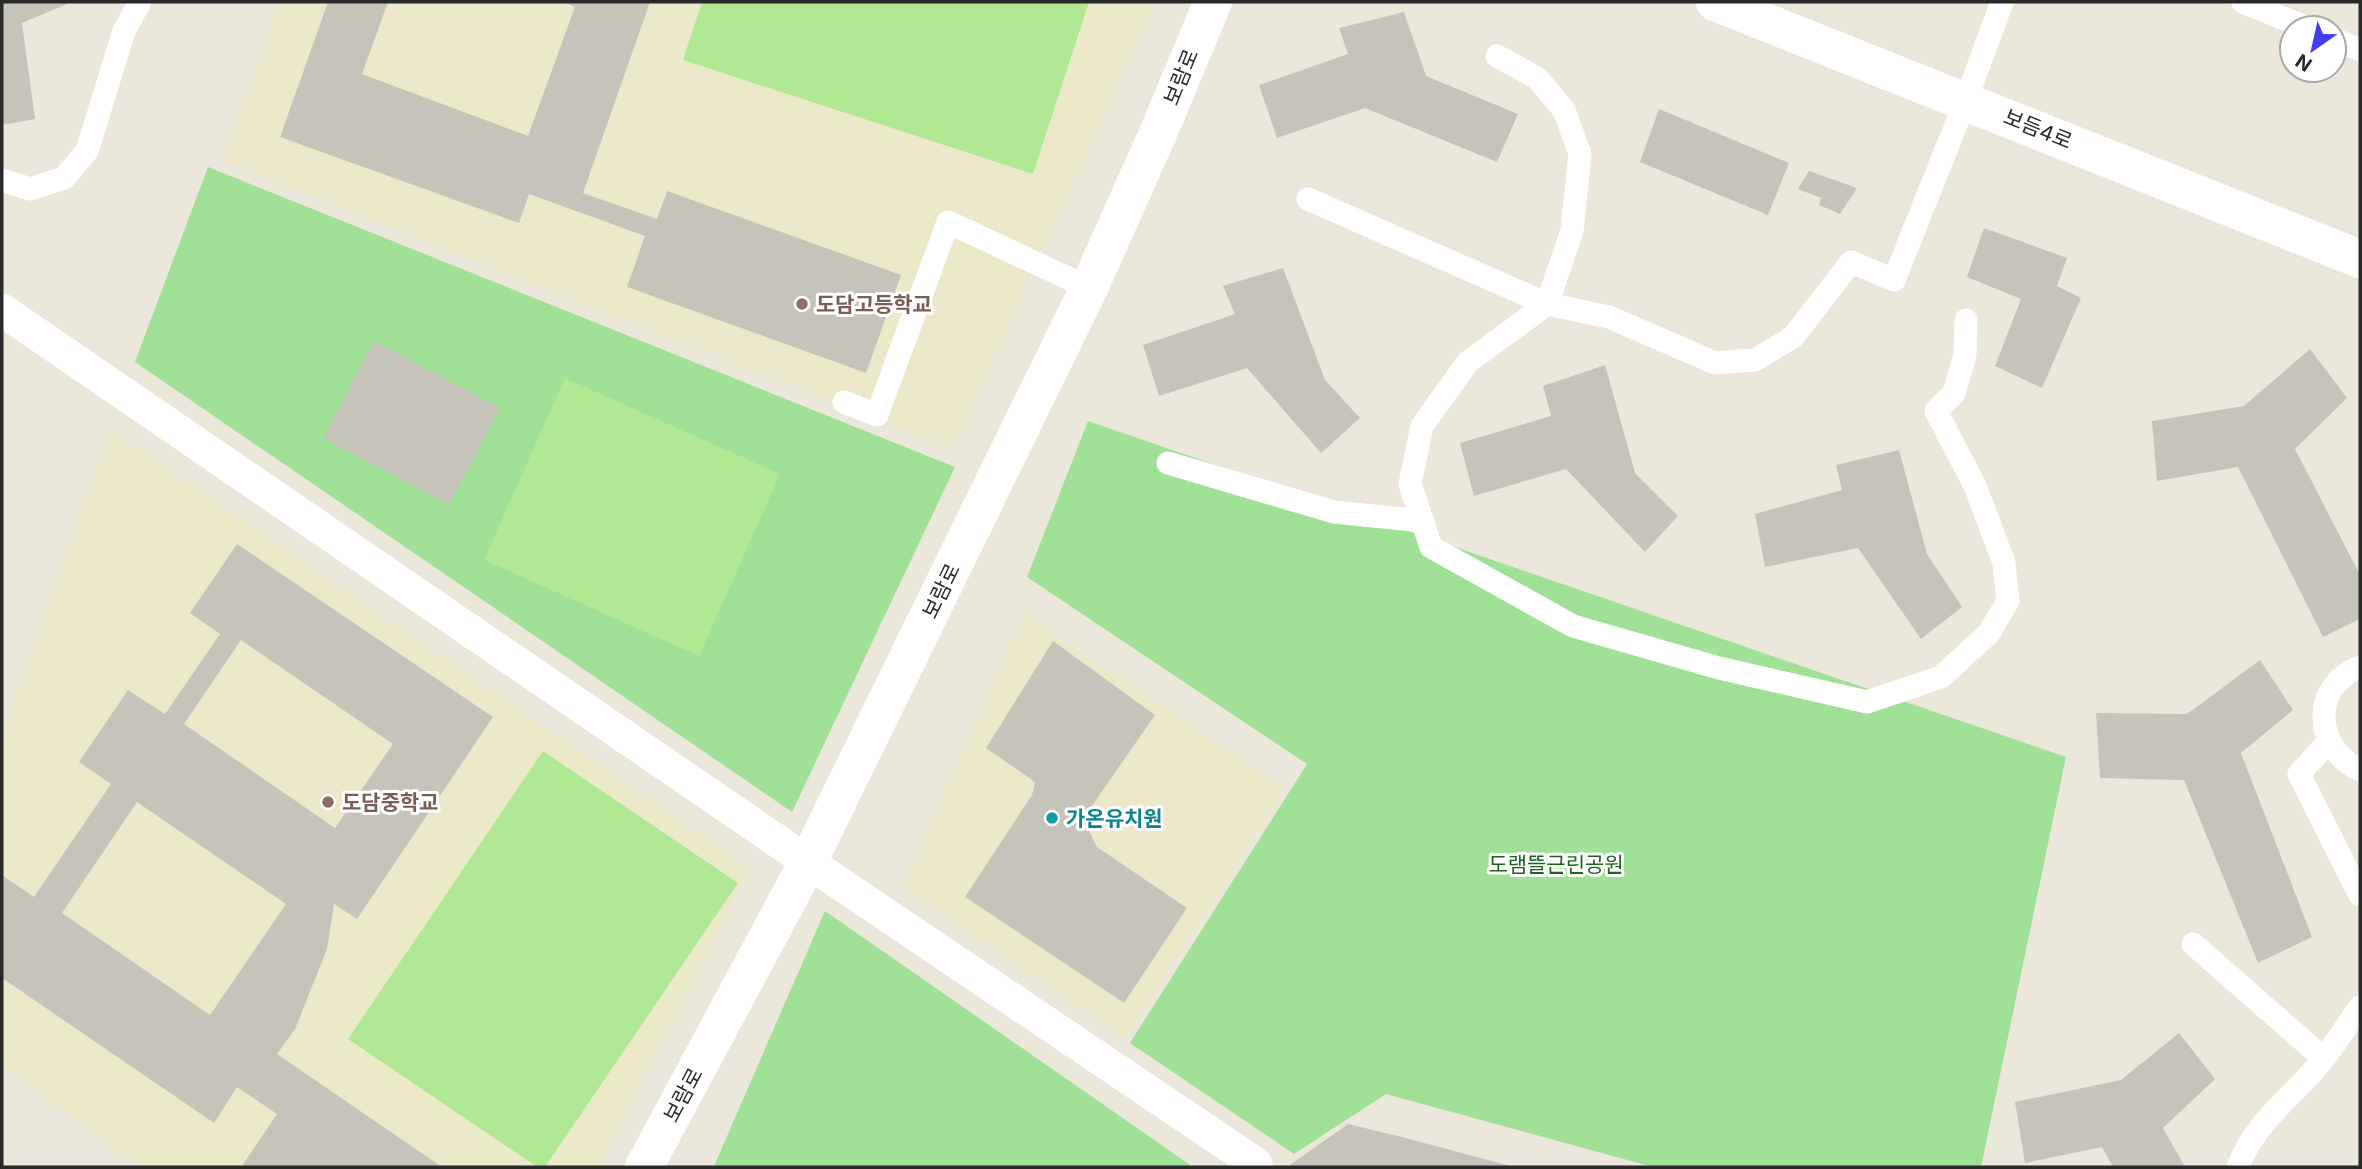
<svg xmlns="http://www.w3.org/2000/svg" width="2362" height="1169" font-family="Inter,'Noto Sans KR',sans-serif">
	<rect width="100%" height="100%" fill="#ebe7da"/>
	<g fill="#ece9ca" fill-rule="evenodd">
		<path d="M281 2H1154L952 448 222 161Z"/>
		<path d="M109 430 749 868 598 1167H141L2 1066V737Z"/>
		<path d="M1024 614 1284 790 1125 1038 902 887ZM1053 641 1155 715 1089 810 1087 827 1097 847 1187 908 1124 1003 965 897 1032 795 1035 782 987 748Z"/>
	</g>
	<g fill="#a0e197">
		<path d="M208 167 955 467 792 812 135 362Z"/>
		<path d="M1088 421 2066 757 1981 1167H1653L1386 1094 1294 1154 1130 1043 1307 764 1027 577Z"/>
		<path d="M825 911 1193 1167 714 1166Z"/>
	</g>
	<g fill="#b1e893">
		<path d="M702 2H1089L1033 174 683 60Z"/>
		<path d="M565 378 780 474 699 656 484 560Z"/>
		<path d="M543 751 738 883 545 1167H537L348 1039Z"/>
	</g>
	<g fill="#c6c4ba" fill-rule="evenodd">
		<path d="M2 2H72L22 23 35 119 2 125Z"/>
		<path d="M328 2H388L362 74 528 136 575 7 563 2H650L583 193 657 219 667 191 901 275 866 373 627 287 645 236 529 194 519 223 280 137Z"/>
		<path d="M1404 12 1426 76 1518 114 1497 162 1365 108 1277 138 1259 85 1348 54 1339 28Z"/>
		<path d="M1659 109 1789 163 1768 215 1640 162Z"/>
		<path d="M1809 171 1857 188 1840 214 1819 205 1821 198 1798 189Z"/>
		<path d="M1984 228 2067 258 2057 286 2081 298 2042 388 1995 366 2021 299 1967 277Z"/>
		<path d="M1283 268 1325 380 1360 418 1321 453 1247 368 1159 396 1143 345 1235 314 1223 286Z"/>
		<path d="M374 341 500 408 449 505 323 438Z"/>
		<path d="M2310 349 2347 398 2295 449 2360 575V619L2323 637 2238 467 2157 481 2152 421 2244 406Z"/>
		<path d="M1605 365 1635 473 1678 516 1645 552 1566 469 1474 496 1460 443 1551 416 1543 386Z"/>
		<path d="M1899 450 1927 554 1962 607 1921 639 1858 548 1765 567 1755 514 1842 490 1836 465Z"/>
		<path d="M237 544 493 717 357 919 334 904 327 949 295 1029 277 1054 442 1167H244L242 1166 277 1114 237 1087 214 1123 2 978V875L34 897 111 784 79 762 128 690 165 714 220 634 190 613ZM241 640 393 744 335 828 184 724ZM137 802 286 904 210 1015 62 913Z"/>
		<path d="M1053 641 1155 715 1089 810 1087 827 1097 847 1187 908 1124 1003 965 897 1032 795 1035 782 986 748Z"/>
		<path d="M2260 660 2293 710 2241 753 2312 937 2258 963 2184 780 2100 778 2096 713 2187 714Z"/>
		<path d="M2179 1033 2215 1079 2163 1128 2185 1167H2113L2102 1147 2025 1163 2015 1102 2121 1080Z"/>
		<path d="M1348 1124 1402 1137 1514 1167H1287Z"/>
	</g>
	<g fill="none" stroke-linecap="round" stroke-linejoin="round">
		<g stroke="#fff" stroke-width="23">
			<path d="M2243 2 2307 28"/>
			<path d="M2334 39 2360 50"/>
			<path d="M1497 56 1537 78 1564 110 1580 154 1572 231 1547 304 1468 362 1422 426 1410 484 1431 547 1573 626 1719 668 1867 702 1941 677 1989 633 2008 601 2004 563 1975 486 1936 411 1954 393 1965 355 1966 320"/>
			<path d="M2 180 30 189 64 178 87 151 124 31 140 2"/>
			<path d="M1308 199 1547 304 1609 317 1715 363 1755 360 1793 337 1851 262 1894 280 1966 100 2002 2"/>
			<path d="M844 402 877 415 948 222 1089 288"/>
			<path d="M1168 463 1334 512 1423 521"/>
			<path d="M2360 667C2310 686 2314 749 2360 770"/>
			<path d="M2329 741 2299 774 2360 895"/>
			<path d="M2193 944 2323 1058"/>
			<path d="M2238 1167C2255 1123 2285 1103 2315 1069 2332 1050 2345 1028 2360 1007"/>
		</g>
		<path stroke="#fff" stroke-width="33" d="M2 310 808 862 1256 1164"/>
		<g stroke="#fff" stroke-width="38">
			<path d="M1715 2 2360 259"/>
			<path d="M644 1167 808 862 995 480 1089 288 1159 131 1213 2"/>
		</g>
	</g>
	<g fill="#8d6e63" stroke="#fff" stroke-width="2.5">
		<circle cx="802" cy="304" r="7"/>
		<circle cx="328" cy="802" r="7"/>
	</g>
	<circle fill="#0f9aa8" stroke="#fff" stroke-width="2.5" cx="1052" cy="818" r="7"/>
	<g text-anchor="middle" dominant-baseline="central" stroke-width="6" stroke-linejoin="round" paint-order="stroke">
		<g font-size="21" fill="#292929" stroke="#fff">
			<text transform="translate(1181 77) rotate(-68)">보람로</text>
			<text transform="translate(2038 129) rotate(22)">보듬4로</text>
			<text transform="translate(941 591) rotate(-64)">보람로</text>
			<text transform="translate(683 1095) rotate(-62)">보람로</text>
		</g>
		<g font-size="21" font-weight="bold" fill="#785e54" stroke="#fff" text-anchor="start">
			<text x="816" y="304">도담고등학교</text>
			<text x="342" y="802">도담중학교</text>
		</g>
		<g font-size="21" font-weight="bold" fill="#0d838f" stroke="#fff" text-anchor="start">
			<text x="1066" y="818">가온유치원</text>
		</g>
		<g font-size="21" fill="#1b641c" stroke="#fff">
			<text x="1556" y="864">도램뜰근린공원</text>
		</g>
	</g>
	<rect width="2362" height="1169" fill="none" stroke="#292929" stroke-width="7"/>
	<g transform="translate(2313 49) rotate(214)"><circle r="33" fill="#ffffff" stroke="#a9a9a9" stroke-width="2"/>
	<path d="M0-5L12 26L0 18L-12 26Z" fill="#433cf6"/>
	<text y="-10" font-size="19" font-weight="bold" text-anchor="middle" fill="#292929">N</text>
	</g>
</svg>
